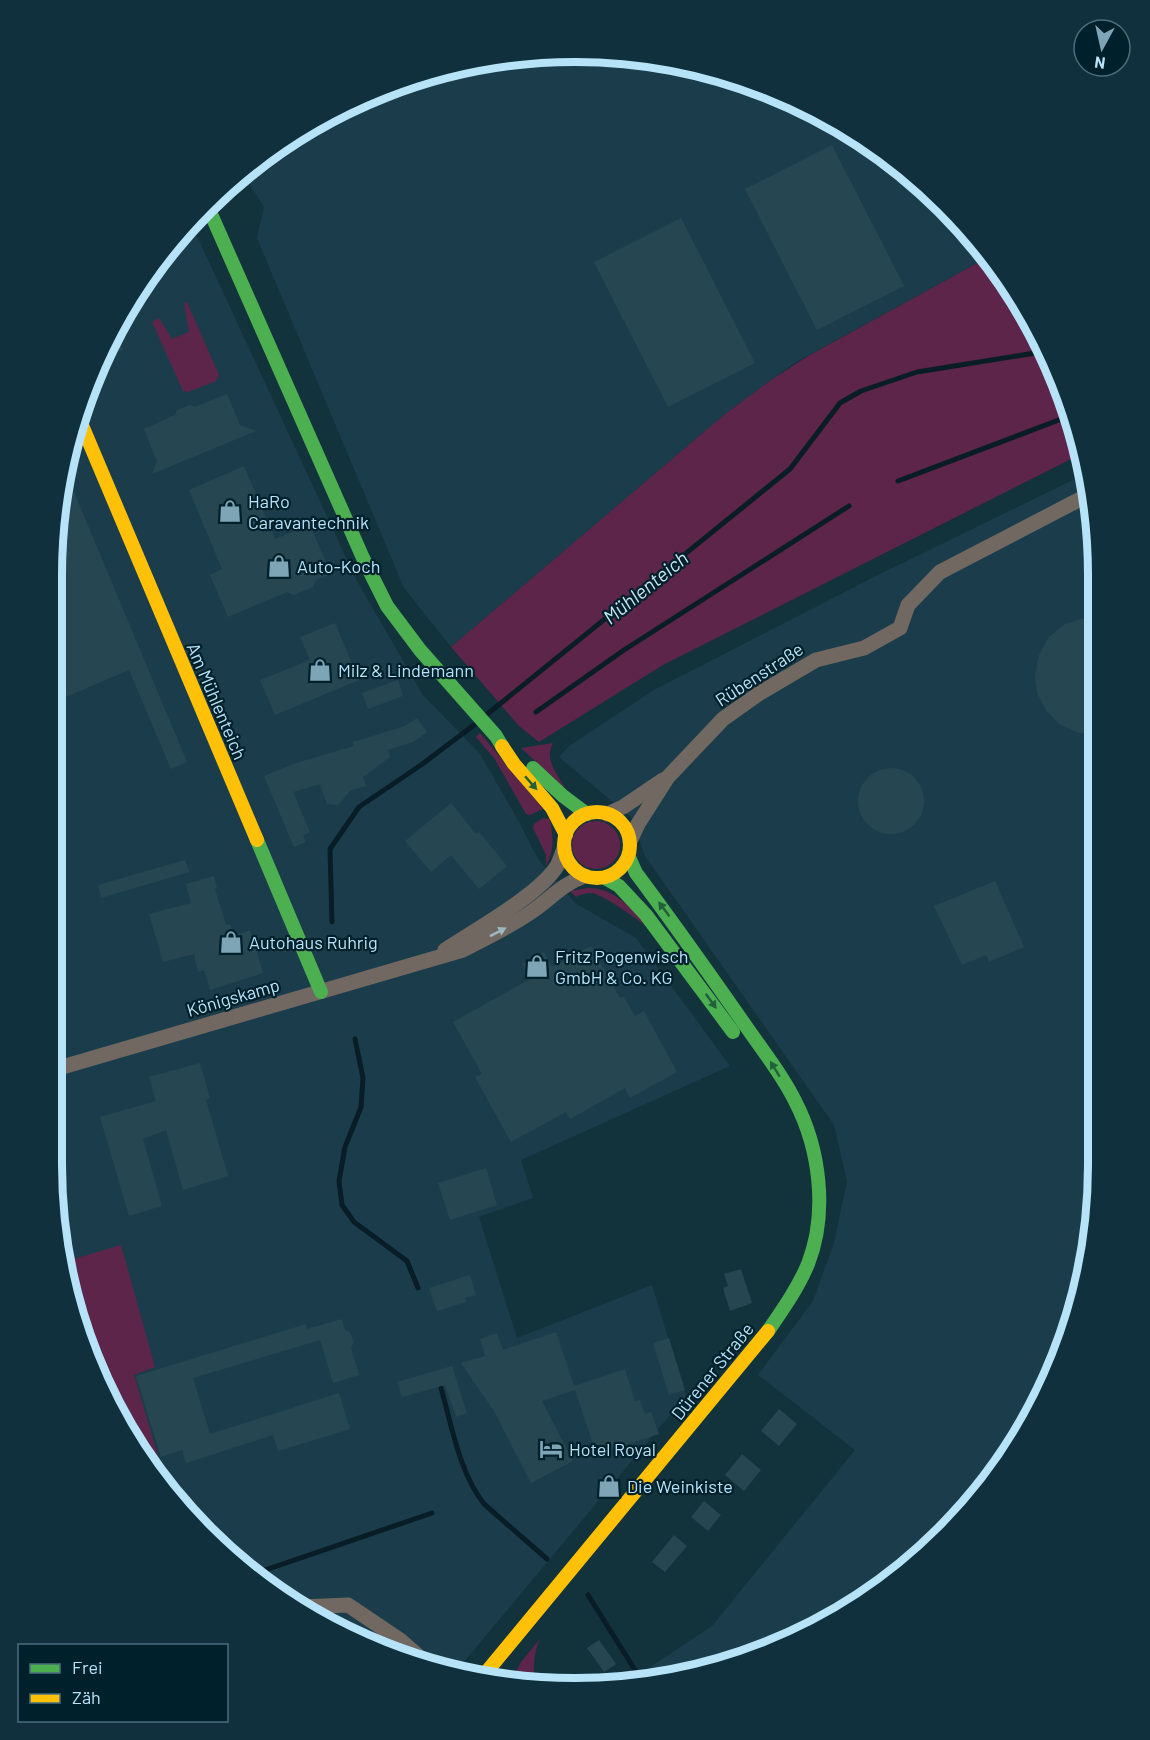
<svg xmlns="http://www.w3.org/2000/svg" width="1150" height="1740" font-family="Barlow,sans-serif">
	<rect width="100%" height="100%" fill="#12323c"/>
	<g fill="#1b3d4b">
		<path d="M541 52 644 56 744 79 837 121 921 181 990 256 796 362 771 380 725 414 451 647 404 588 257 238 264 207 242 172 256 159 344 105 440 69Z"/>
		<path d="M190 221 357 581 423 695 480 754 518 820 538 859 575 903 636 938 730 1066 521 1160 533 1198 479 1217 517 1338 652 1285 686 1396 458 1669 375 1649 256 1581 140 1456 79 1333 51 1165 56 506 105 344 181 229Z"/>
		<path d="M1087 473 1098 541 1094 1234 1045 1396 969 1511 837 1619 710 1671 652 1677 647 1669 712 1626 855 1450 758 1375 813 1301 834 1243 847 1181 834 1125 645 856 631 817 559 757 569 746 654 690 872 578Z"/>
	</g>
	<g fill="#5d254a">
		<path d="M990 256 1045 344 1081 440 1083 453 663 665 539 742 519 726 451 647 725 414 771 380 808 356Z"/>
		<path d="M187 302 219 375 216 381 188 392 183 391 152 322 159 318 172 339 189 332 184 303Z"/>
		<path d="M480 733 543 809 530 815 526 814 494 758 476 737Z"/>
		<path d="M553 743C544 759 557 774 565 788L521 748Z"/>
		<path d="M543 818 550 819C553 836 555 850 546 866V855L533 828 534 824Z"/>
		<circle cx="596" cy="845" r="24"/>
		<path d="M588 888C616 888 632 909 649 928 638 920 603 894 591 893 586 893 580 895 576 897L570 891Z"/>
		<path d="M121 1245 155 1367 134 1375 158 1456 153 1458 158 1476 140 1456 79 1333 67 1261Z"/>
		<path d="M540 1639C533 1653 533 1671 535 1687L511 1681 521 1662Z"/>
	</g>
	<g fill="none" stroke-linecap="round" stroke-linejoin="round">
		<g stroke="#081d26" stroke-width="5">
			<path d="M898 481 1072 415"/>
			<path d="M536 712 624 650 849 506"/>
			<path d="M485 716 790 469 840 403 861 391 917 372 1048 351"/>
			<path d="M332 922 330 849 359 807 421 765 478 722"/>
			<path d="M355 1039 363 1078 361 1107 345 1147 339 1181 342 1205 354 1222 407 1261 418 1288"/>
			<path d="M441 1388C452 1426 459 1472 484 1504L547 1559"/>
			<path d="M251 1575 432 1513"/>
			<path d="M588 1595 640 1678"/>
		</g>
	</g>
	<g fill="#264751">
		<path d="M832 145 904 286 817 330 745 189Z"/>
		<path d="M681 218 755 363 668 407 594 262Z"/>
		<path d="M114 329 123 350 100 360 105 344Z"/>
		<path d="M227 394 240 425 256 431 152 474 157 461 144 429 175 415 177 410 190 405 195 407Z"/>
		<path d="M244 466 275 539 310 525 331 574 316 580 313 587 294 595 287 592 228 617 210 575 222 569 189 490Z"/>
		<path d="M66 473 187 762 171 769 129 670 54 702 56 506Z"/>
		<path d="M1098 617 1097 736 1076 732 1059 724 1046 710 1037 693 1035 675 1039 655 1049 637 1065 624 1084 618Z"/>
		<path d="M335 623 359 680 275 715 260 680 310 660 300 637Z"/>
		<path d="M398 680 403 696 368 709 362 693Z"/>
		<path d="M417 718 427 732 413 742 388 750 390 757 363 777 366 786 351 790 338 805 327 804 320 784 293 792 310 832 303 836 306 842 294 847 264 776 293 764 354 746 353 742 405 726Z"/>
		<circle cx="891" cy="801" r="33"/>
		<path d="M451 803 476 834 479 832 507 866 479 889 451 855 431 872 405 841Z"/>
		<path d="M1090 842 1096 843V904L1088 905 1084 873Z"/>
		<path d="M185 860 189 872 101 898 98 885Z"/>
		<path d="M214 876 217 888 215 889 226 925 230 924 234 936 250 930 263 973 210 990 204 970 198 972 194 954 163 962 149 914 191 903 186 884Z"/>
		<path d="M995 881 1024 947 989 962 986 955 962 965 934 906Z"/>
		<path d="M591 946 620 998 623 996 635 1016 644 1011 677 1072 630 1098 625 1088 570 1119 566 1112 511 1142 475 1077 482 1074 453 1022 530 979 522 964 544 952 552 967Z"/>
		<path d="M200 1063 210 1098 206 1100 228 1176 183 1190 166 1130 143 1139 162 1206 129 1216 100 1117 156 1101 149 1077Z"/>
		<path d="M486 1168 497 1205 450 1220 438 1183Z"/>
		<path d="M741 1269 752 1303 730 1311 723 1288 728 1286 724 1274Z"/>
		<path d="M470 1275 476 1295 465 1298 466 1302 437 1311 429 1288Z"/>
		<path d="M342 1319 345 1330 350 1332 354 1342 351 1348 359 1375 333 1383 320 1340 193 1378 210 1434 339 1393 350 1429 278 1451 273 1435 186 1463 182 1450 161 1457 136 1376 306 1324 307 1329Z"/>
		<path d="M556 1332 574 1386 625 1369 635 1401 640 1400 645 1414 651 1412 659 1434 601 1453H596L575 1390 542 1401 573 1461 531 1483 494 1411 461 1363 485 1356 480 1339 497 1333 503 1350Z"/>
		<path d="M669 1338 685 1390 669 1395 653 1343Z"/>
		<path d="M452 1366 467 1413 456 1417 445 1385 402 1397 397 1382Z"/>
		<path d="M779 1409 797 1424 779 1446 761 1431Z"/>
		<path d="M742 1454 761 1470 744 1491 725 1475Z"/>
		<path d="M704 1501 721 1515 708 1531 691 1517Z"/>
		<path d="M674 1535 687 1546 665 1572 652 1562Z"/>
		<path d="M599 1640 616 1664 604 1672 587 1648Z"/>
	</g>
	<g fill="none" stroke-linecap="round" stroke-linejoin="round">
		<g stroke="#706861" stroke-width="15">
			<path d="M607 814 623 807 663 780"/>
			<path d="M630 841 638 824 668 777 723 719 760 693 816 660 864 648 900 628 908 605 940 572 1090 494"/>
			<path d="M445 950C474 931 540 894 557 866 560 860 562 854 564 848"/>
			<path d="M52 1070 463 950C487 937 512 926 534 910 551 898 564 883 585 876"/>
			<path d="M302 1607 348 1605 400 1640 424 1661"/>
		</g>
		<g stroke="#4caf50" stroke-width="14">
			<path d="M207 205 363 558 387 606 420 650 496 736 502 746"/>
			<path d="M533 768 563 796 587 814"/>
			<path d="M257 840 321 992"/>
			<path d="M629 857 636 873C675 925 713 979 750 1032 766 1055 783 1076 795 1101 820 1149 828 1213 808 1264 798 1288 783 1309 768 1331"/>
			<path d="M605 878 619 886 646 915 733 1032"/>
		</g>
		<g stroke="#ffc107" stroke-width="14">
			<path d="M81 423 257 840"/>
			<path d="M502 746 514 764 552 808 566 835"/>
			<circle cx="597" cy="845" r="33"/>
			<path d="M484 1675 768 1331"/>
		</g>
	</g>
	<defs><path id="oneway-solid" d="M-6-.8H1V-3.2L6.5 0L1 3.2V.8H-6Z" transform="scale(1.5)"/></defs>
	<g fill="#22603c">
		<use href="#oneway-solid" transform="translate(531 783) rotate(49)"/>
		<use href="#oneway-solid" transform="translate(664 909) rotate(-127)"/>
		<use href="#oneway-solid" transform="translate(711 1001) rotate(54)"/>
		<use href="#oneway-solid" transform="translate(775 1069) rotate(-121)"/>
	</g>
	<use fill="#9eb8c3" href="#oneway-solid" transform="translate(498 932) rotate(-27)"/>
	<defs>
		<g id="shop-bare" transform="scale(1.8)"><path d="M-5-2.5h2.3a2.7 3.5 0 0 1 5.4 0H5L5.5 6h-11ZM-1.5-2.5h3a1.5 2.3 0 0 0-3 0Z" fill="#7da5b6" stroke="#00202c" stroke-width="2.5" paint-order="stroke"/></g>
		<g id="hotel-bare" transform="scale(1.8)"><path d="M-6-4.5h1.5V1H6V5H4.5V3h-9V5H-6ZM-4 0a1.8 1.8 0 1 1 3.6 0ZM.5 0V-2.5h3Q6-2.5 6 0Z" fill="#7da5b6" stroke="#00202c" stroke-width="2.5" paint-order="stroke"/></g>
	</defs>
	<g fill-rule="evenodd">
		<use href="#shop-bare" x="230" y="511"/>
		<use href="#shop-bare" x="279" y="566"/>
		<use href="#shop-bare" x="320" y="670"/>
		<use href="#shop-bare" x="231" y="942"/>
		<use href="#shop-bare" x="537" y="966"/>
		<use href="#hotel-bare" x="551" y="1449"/>
		<use href="#shop-bare" x="609" y="1486"/>
	</g>
	<g text-anchor="middle" dominant-baseline="central" stroke-width="4.5" stroke-linejoin="round" paint-order="stroke">
		<g font-size="18" fill="#b6e3f8" stroke="#00202c" text-anchor="start">
			<text x="248" y="501">HaRo<tspan x="248" dy="21">Caravantechnik</tspan></text>
			<text x="297" y="566">Auto-Koch</text>
			<text x="338" y="670">Milz &amp; Lindemann</text>
			<text x="249" y="942">Autohaus Ruhrig</text>
			<text x="555" y="956">Fritz Pogenwisch<tspan x="555" dy="21">GmbH &amp; Co. KG</tspan></text>
			<text x="569" y="1449">Hotel Royal</text>
			<text x="627" y="1486">Die Weinkiste</text>
		</g>
		<g font-size="18" fill="#b6e3f8" stroke="#00202c">
			<text transform="translate(759 674) rotate(-33)">Rübenstraße</text>
			<text transform="translate(217 701) rotate(67)">Am Mühlenteich</text>
			<text transform="translate(233 997) rotate(-16)">Königskamp</text>
			<text transform="translate(712 1371) rotate(-51)">Dürener Straße</text>
		</g>
		<g font-size="20" font-style="italic" fill="#c7e5f4" stroke="#00202c">
			<text transform="translate(645 587) rotate(-39)">Mühlenteich</text>
		</g>
	</g>
	<path d="M0 0H1150V1740H0ZM575 62H575A513 513 0 0 1 1088 575V1165A513 513 0 0 1 575 1678H575A513 513 0 0 1 62 1165V575A513 513 0 0 1 575 62Z" fill="#0f303c" fill-rule="evenodd"/>
	<path fill="none" stroke="#b6e3f8" stroke-width="8" d="M575 62H575A513 513 0 0 1 1088 575V1165A513 513 0 0 1 575 1678H575A513 513 0 0 1 62 1165V575A513 513 0 0 1 575 62Z"/>
	<rect x="18" y="1644" width="210" height="78" fill="#00202c" stroke="#496e7e" stroke-width="1.5"/>
	<rect x="30" y="1664" width="30" height="9" fill="#4caf50" stroke="#496e7e" stroke-width="1.5"/>
	<text x="72" y="1674" font-size="18" fill="#b6e3f8">Frei</text>
	<rect x="30" y="1694" width="30" height="9" fill="#ffc107" stroke="#496e7e" stroke-width="1.5"/>
	<text x="72" y="1704" font-size="18" fill="#b6e3f8">Zäh</text>
	<g transform="translate(1102 48) rotate(188)"><circle r="28" fill="#00202c" stroke="#496e7e" stroke-width="1.5"/>
	<path d="M0-4.5L10 22L0 15L-10 22Z" fill="#7da5b6"/>
	<text y="-9" font-size="16" font-weight="bold" text-anchor="middle" fill="#b6e3f8">N</text>
	</g>
</svg>
